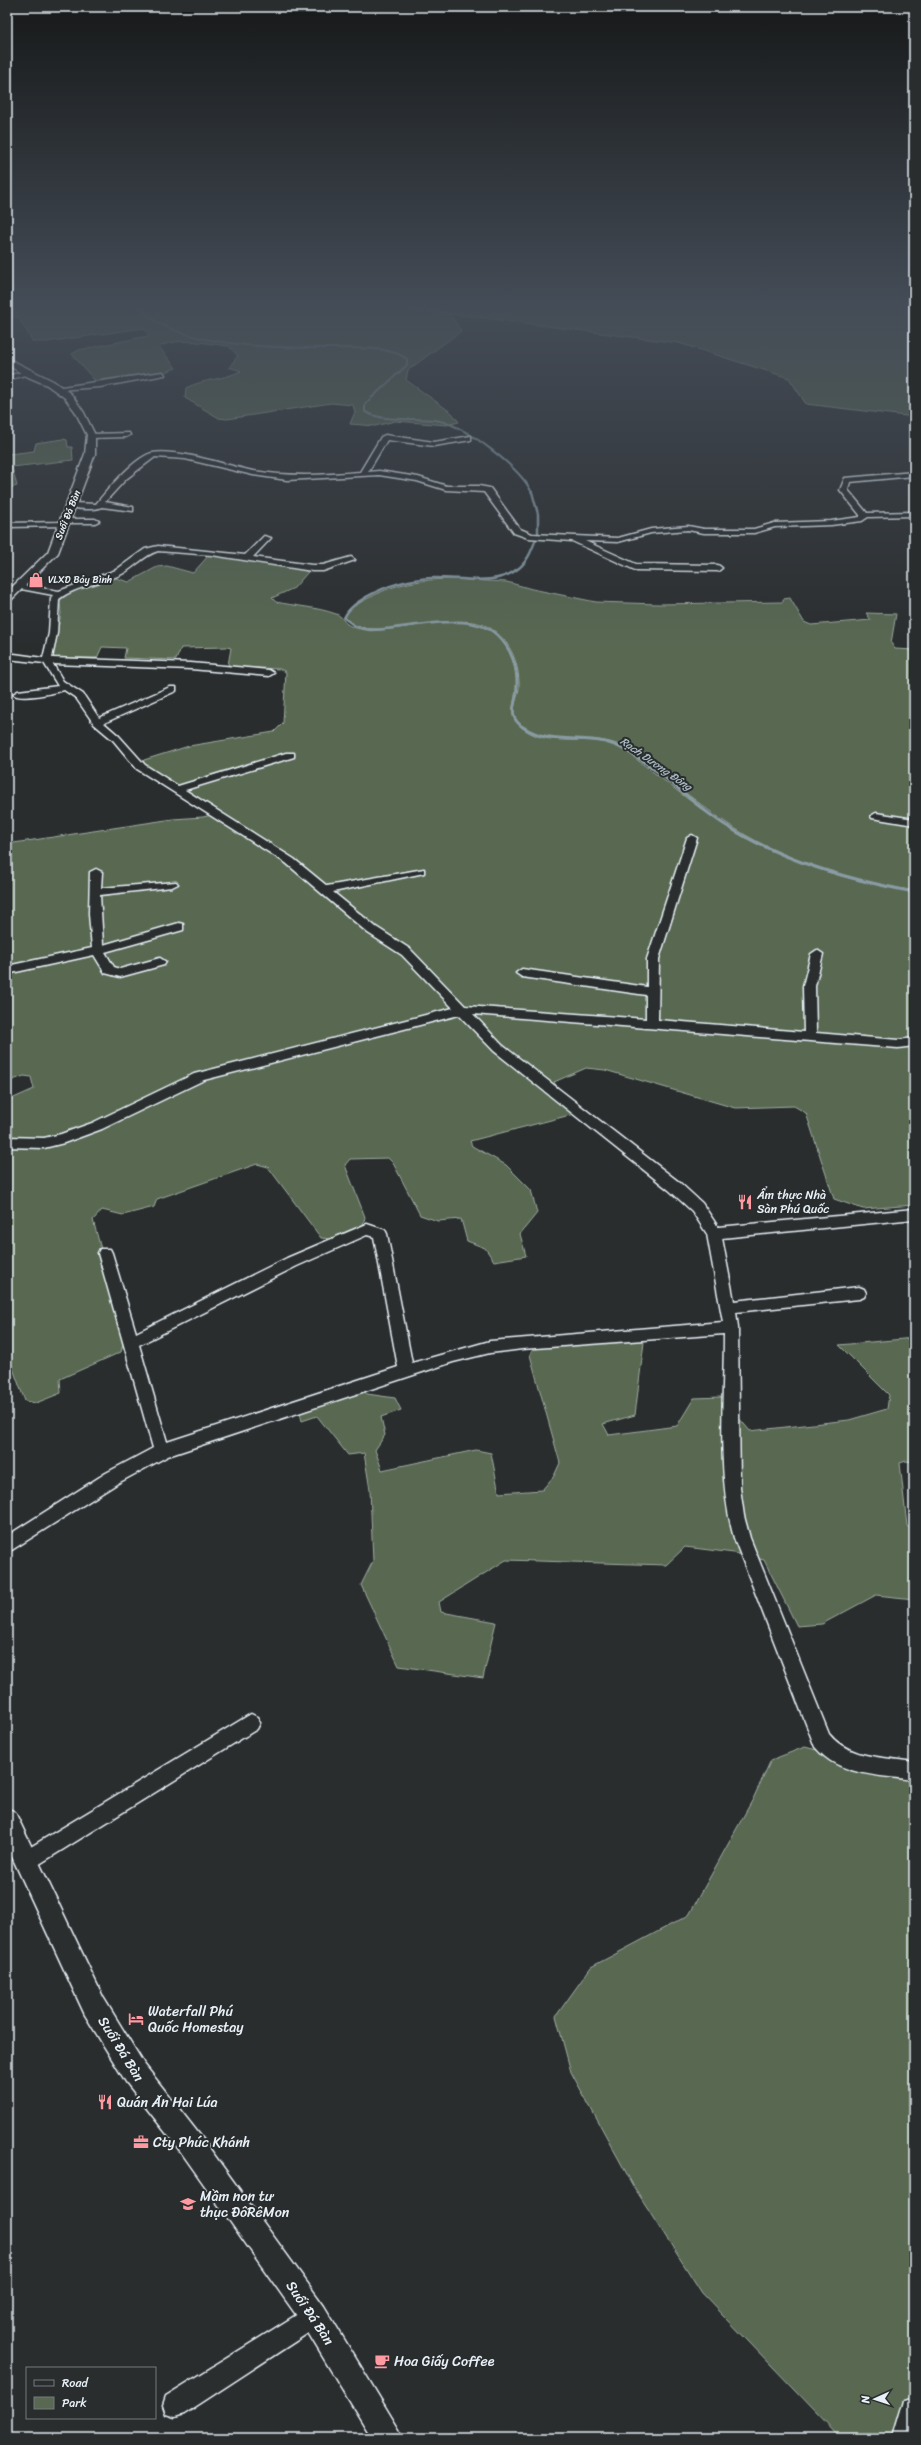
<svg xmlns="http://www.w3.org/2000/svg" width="921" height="2445" font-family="Sriracha,sans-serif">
	<rect width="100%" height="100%" fill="#2a2d2e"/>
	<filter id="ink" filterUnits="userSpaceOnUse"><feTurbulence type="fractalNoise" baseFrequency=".025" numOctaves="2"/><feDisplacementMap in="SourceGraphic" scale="8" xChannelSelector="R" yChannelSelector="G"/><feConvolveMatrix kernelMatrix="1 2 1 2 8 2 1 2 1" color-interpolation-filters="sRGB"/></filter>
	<g filter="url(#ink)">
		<g fill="#596851" stroke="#a0aca4">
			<path d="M7 306H382L450 314 461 331 408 370 406 380 452 413 459 422 447 425 395 421 375 426 350 424 355 412 353 405 331 403 227 419 219 418 185 398 186 388C203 379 223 380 241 371L229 367 238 356 229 346C208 344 178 336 159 347L176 368 163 373 100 383 95 381 72 354 79 350 148 336 149 334 143 328 46 342H33L19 318 7 315Z"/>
			<path d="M391 306H914V417L806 404 789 378 679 343Z"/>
			<path d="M63 439 67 440 68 447H72L73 460 12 467 17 486 7 489V451L9 454 34 451 36 443Z"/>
			<path d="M209 555 299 568 308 572 294 588 272 598 276 602C295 606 317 607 336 614 342 616 343 621 347 624 353 628 362 630 369 630 406 632 461 609 494 632 510 643 517 669 516 687 516 703 506 714 520 726 547 750 586 733 617 746 628 751 638 761 648 768 673 787 697 807 722 824 779 861 848 881 914 892V1205L863 1209 834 1199 806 1113 794 1106 735 1108 605 1070 586 1068 554 1082 574 1114 470 1141 472 1146 506 1165 531 1190 537 1213 520 1234 526 1256 494 1261 485 1248 467 1241 461 1219 438 1221 420 1215 393 1163 388 1158 350 1159 345 1165 365 1217 363 1225 332 1239 321 1238 268 1167 257 1164 157 1199 154 1207 123 1215 102 1210 93 1220 125 1336 121 1352 60 1379 61 1393 36 1403 25 1401 12 1366 7 1367V1141L12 1139 7 1126V1101L34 1089 31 1077 24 1076 7 1082V844L173 819 203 817 220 813 141 764 144 760 189 746 274 732 283 723 286 672 280 669 236 667 228 665 231 648 227 647 181 648 176 660 124 658 126 648 102 647 97 658H56L52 656 61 614 60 601 66 593 112 577 129 582 157 567 167 566 193 573Z"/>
			<path d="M452 579 507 582 532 589 596 602 658 604 783 602V599L790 598 804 622 811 625 871 620 866 613 896 614 891 643 895 649 914 650V891C850 880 778 859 725 822 701 805 678 787 655 770 644 762 633 752 621 746 590 731 551 749 523 726 519 723 514 718 514 712 514 704 518 696 519 688 520 662 508 635 484 625 449 610 367 646 345 618L348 610C386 586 407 580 452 579Z"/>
			<path d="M629 1338 644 1342 635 1415 603 1424 609 1435 677 1426 694 1398 721 1397 750 1431 849 1420 887 1409 889 1395 839 1345 914 1338V1462L906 1461 900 1463 907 1526 914 1531V1599L876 1595 822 1624 797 1626 764 1560 734 1553 685 1547 666 1565 506 1560 439 1602 441 1612 496 1622 483 1678 399 1666 361 1585 373 1561 370 1490 364 1453 348 1455 317 1416 302 1421 299 1409 361 1388 367 1394 395 1398 401 1410 381 1417 385 1435 375 1450 382 1470 476 1450 491 1453 499 1493 542 1490 554 1476 560 1463 530 1355 534 1347Z"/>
			<path d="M805 1747 914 1775V2435L905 2438H841L702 2293 634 2187 571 2072 556 2016 591 1967 689 1915 753 1799 771 1760Z"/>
		</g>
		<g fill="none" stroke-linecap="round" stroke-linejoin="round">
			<path stroke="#899ca5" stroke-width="2" d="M138 306C144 311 150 318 157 322 202 348 285 348 336 348 359 349 387 345 407 359V365L365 404V412C390 424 414 416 440 421 465 426 522 469 532 493"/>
			<g stroke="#899ca5" stroke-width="2.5">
				<path d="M532 492 538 514V532"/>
				<path d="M524 728C506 716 516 705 517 688 519 669 511 648 497 635 469 609 406 630 370 630L355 626 344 618C349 607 358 602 368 596 388 585 410 579 433 578 460 577 496 587 519 568 528 561 532 549 536 539"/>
			</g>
			<path stroke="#899ca5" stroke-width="3" d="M523 727C553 747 588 732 619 747 658 766 688 801 724 824 781 861 847 879 914 892"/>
			<g stroke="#e8f1f8" stroke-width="3">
				<g id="minor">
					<path d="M27 371 29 374 7 380V376Z"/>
					<path d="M163 372 165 375 100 387 58 390 55 388Z"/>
					<path d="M129 433 130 435 126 437 91 438 87 436 91 434Z"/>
					<path d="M385 435 434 442 471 436V440L434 446 387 440 368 472 379 471 418 477 447 486H479L490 488 520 529 532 534 618 538 651 529 688 526 704 529H754L774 523 831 521 860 517V515L840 490 845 478 914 472V476L850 482 848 490 867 513 914 512V516L868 517 862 521 831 525 775 527 754 533H704L688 530 651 533 618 542 585 541 636 564 718 565 722 568 718 571 635 570 572 541 528 538 514 533 484 492 446 490 417 481 379 475 287 480 253 475 185 459 155 457 126 479 105 502 133 507V511L102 507C95 510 75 510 69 505L73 503 96 504C107 490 135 457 152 453 177 448 228 466 254 471 290 477 324 475 360 472L381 437Z"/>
					<path d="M63 519H95L99 521 95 523H69L65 526 7 527V523L62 522Z"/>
					<path d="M264 536 271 538 253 557 312 565H323L351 557 355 560 323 571H312L212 555 158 551C144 555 135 567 122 574 102 584 78 585 59 599L57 633 52 658 191 663 269 670 274 673 269 676 191 669 53 664 63 681 83 694 99 718 170 687H176V691L104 723 119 736 145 765 178 786 286 753H294V757L185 790 294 859 327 886 424 869V873L333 892 376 927 410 949 465 1006 646 1019V995L522 977 516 973 522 969 647 987V959L687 838 692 835 697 838 659 959 658 1020 804 1032 803 986 811 954 817 950 823 954 815 986 816 1033 898 1040 914 1038V1046L898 1048 473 1014 502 1045 679 1182 702 1203 718 1227 914 1209V1219L722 1238 734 1301 859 1287 864 1289 866 1293 864 1297 859 1299 736 1312 738 1327 740 1488 744 1516 750 1538 829 1734C849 1759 884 1757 914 1762V1780C879 1775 839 1776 815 1747L734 1538C716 1473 724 1401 724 1334L522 1349 490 1353 453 1362 168 1456 118 1483 7 1553V1536L106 1473 153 1448 98 1253 100 1249H110L112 1253 136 1333 287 1258 367 1224 385 1230 387 1234 412 1363 490 1341 723 1322 707 1234 692 1211 669 1190 494 1051 459 1015 204 1080 102 1129 64 1143 44 1148 7 1147V1137L44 1138 61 1134 92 1123 194 1074 453 1008 402 955 368 933 286 863 137 769 113 740 94 724 76 698 64 690C54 693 20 701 13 694L18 691 58 686 44 663 7 659V653L43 658 49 633 51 598 53 595 16 588V584L59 591 116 570 145 549 158 546 245 555ZM367 1235 374 1237 398 1367 167 1442 139 1345 297 1266Z"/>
					<path d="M876 813 914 819V825L872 818 871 816Z"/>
					<path d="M96 869 102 872 101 888 176 882 178 884 172 887 100 895 103 945 179 923 183 924V930L105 952 114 967 120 969 160 958 166 962 164 965 120 977 105 973 94 955 7 974V966L92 948 89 914 90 872Z"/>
					<path d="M251 1714 257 1717 260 1723 257 1729 33 1868 26 1871 19 1868 16 1861 19 1854Z"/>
					<path d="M314 2304 322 2308 326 2316 322 2324 184 2414 175 2417 166 2414 163 2405 166 2396Z"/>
					<path d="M914 2398V2438H894L905 2401Z"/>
				</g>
			</g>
			<g stroke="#e8f1f8" stroke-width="3">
				<g id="tertiary">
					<path d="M7 358 53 381 71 394 83 411 95 435V454L58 553 11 600 7 601V592L48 552 85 454 87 435 75 411 65 398 47 385 24 375 7 364Z"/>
					<path d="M7 1808 15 1812 103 1997 144 2064 199 2134 324 2306 404 2438H372L304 2326 181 2152 126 2082 85 2015 7 1846Z"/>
				</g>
			</g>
			<use href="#minor" fill="#2a2d2e" fill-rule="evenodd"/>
			<use href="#tertiary" fill="#2a2d2e" fill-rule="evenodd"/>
		</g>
	</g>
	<linearGradient id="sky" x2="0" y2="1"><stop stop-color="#171919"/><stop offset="0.47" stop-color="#444c57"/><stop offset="1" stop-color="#444c57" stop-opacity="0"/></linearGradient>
	<rect width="921" height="648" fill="url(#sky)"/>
	<defs>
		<g id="shop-bare" transform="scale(1.2)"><path d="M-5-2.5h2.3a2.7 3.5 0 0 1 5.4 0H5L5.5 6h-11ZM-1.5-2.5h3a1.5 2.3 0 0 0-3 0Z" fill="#ff9aa2" stroke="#2a2d2e" stroke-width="2.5" paint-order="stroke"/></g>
		<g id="restaurant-bare" transform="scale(1.2)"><path d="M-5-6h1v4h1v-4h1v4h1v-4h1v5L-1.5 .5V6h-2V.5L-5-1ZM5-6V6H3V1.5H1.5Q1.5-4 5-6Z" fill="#ff9aa2" stroke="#2a2d2e" stroke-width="2.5" paint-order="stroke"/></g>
		<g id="hotel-bare" transform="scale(1.2)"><path d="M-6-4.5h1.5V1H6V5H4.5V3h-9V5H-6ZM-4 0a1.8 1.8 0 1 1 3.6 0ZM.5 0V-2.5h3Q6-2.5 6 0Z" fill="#ff9aa2" stroke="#2a2d2e" stroke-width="2.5" paint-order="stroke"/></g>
		<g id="office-bare" transform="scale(1.2)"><path d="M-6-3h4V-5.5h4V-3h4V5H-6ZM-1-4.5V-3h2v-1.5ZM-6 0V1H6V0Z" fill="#ff9aa2" stroke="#2a2d2e" stroke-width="2.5" paint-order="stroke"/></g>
		<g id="school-bare" transform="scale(1.2)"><path d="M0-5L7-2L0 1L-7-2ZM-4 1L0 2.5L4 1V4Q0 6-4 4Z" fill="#ff9aa2" stroke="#2a2d2e" stroke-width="2.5" paint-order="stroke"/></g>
		<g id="cafe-bare" transform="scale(1.2)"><path d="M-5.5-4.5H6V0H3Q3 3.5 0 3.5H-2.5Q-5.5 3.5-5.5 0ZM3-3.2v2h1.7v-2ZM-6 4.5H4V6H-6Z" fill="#ff9aa2" stroke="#2a2d2e" stroke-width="2.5" paint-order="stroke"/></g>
	</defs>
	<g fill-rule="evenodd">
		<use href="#shop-bare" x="36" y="580"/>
		<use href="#restaurant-bare" x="745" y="1202"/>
		<use href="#hotel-bare" x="136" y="2019"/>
		<use href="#restaurant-bare" x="105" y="2102"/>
		<use href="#office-bare" x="141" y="2142"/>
		<use href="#school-bare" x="188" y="2204"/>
		<use href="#cafe-bare" x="382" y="2361"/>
	</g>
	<g text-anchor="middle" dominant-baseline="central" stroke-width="4" stroke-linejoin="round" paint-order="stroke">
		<g font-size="10" fill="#e8f1f8" stroke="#2a2d2e">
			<text transform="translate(68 515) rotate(-68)">Suối Đá Bàn</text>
		</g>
		<g font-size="10" fill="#e8f1f8" stroke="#2a2d2e" text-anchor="start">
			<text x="48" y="580">VLXD Bảy Bình</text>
		</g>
		<g font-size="11" font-style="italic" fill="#a8b9c1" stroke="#2a2d2e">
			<text transform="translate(656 764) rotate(35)">Rạch Dương Đông</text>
		</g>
		<g font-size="12" fill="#e8f1f8" stroke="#2a2d2e" text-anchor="start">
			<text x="757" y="1195">Ẩm thực Nhà<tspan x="757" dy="14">Sàn Phú Quốc</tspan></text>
		</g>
		<g font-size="14" fill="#e8f1f8" stroke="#2a2d2e" text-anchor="start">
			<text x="148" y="2011">Waterfall Phú<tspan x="148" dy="16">Quốc Homestay</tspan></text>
			<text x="117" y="2102">Quán Ăn Hai Lúa</text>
			<text x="153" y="2142">Cty Phúc Khánh</text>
			<text x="200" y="2196">Mầm non tư<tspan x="200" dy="16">thục ĐôRêMon</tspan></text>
			<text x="394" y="2361">Hoa Giấy Coffee</text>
		</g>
		<g font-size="14" fill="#e8f1f8" stroke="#2a2d2e">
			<text transform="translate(121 2049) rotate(58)">Suối Đá Bàn</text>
			<text transform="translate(310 2313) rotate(56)">Suối Đá Bàn</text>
		</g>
	</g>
	<rect width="921" height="2445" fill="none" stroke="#2a2d2e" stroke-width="24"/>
	<rect x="12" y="12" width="897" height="2421" fill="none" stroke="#e8f1f8" stroke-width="1.5" filter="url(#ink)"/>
	<rect x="26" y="2367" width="130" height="52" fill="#2a2d2e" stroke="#767b7f"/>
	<rect x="34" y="2380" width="20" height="6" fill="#2a2d2e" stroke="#767b7f"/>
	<text x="62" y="2387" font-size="12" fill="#e8f1f8">Road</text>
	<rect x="34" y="2397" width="20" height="12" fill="#596851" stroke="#767b7f"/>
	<text x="62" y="2407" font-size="12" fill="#e8f1f8">Park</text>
	<g transform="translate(875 2399) rotate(267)" stroke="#2a2d2e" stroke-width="3" paint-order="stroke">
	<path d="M0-3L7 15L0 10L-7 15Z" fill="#e8f1f8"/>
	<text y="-6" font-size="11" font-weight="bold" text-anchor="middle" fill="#e8f1f8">N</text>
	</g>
</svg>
